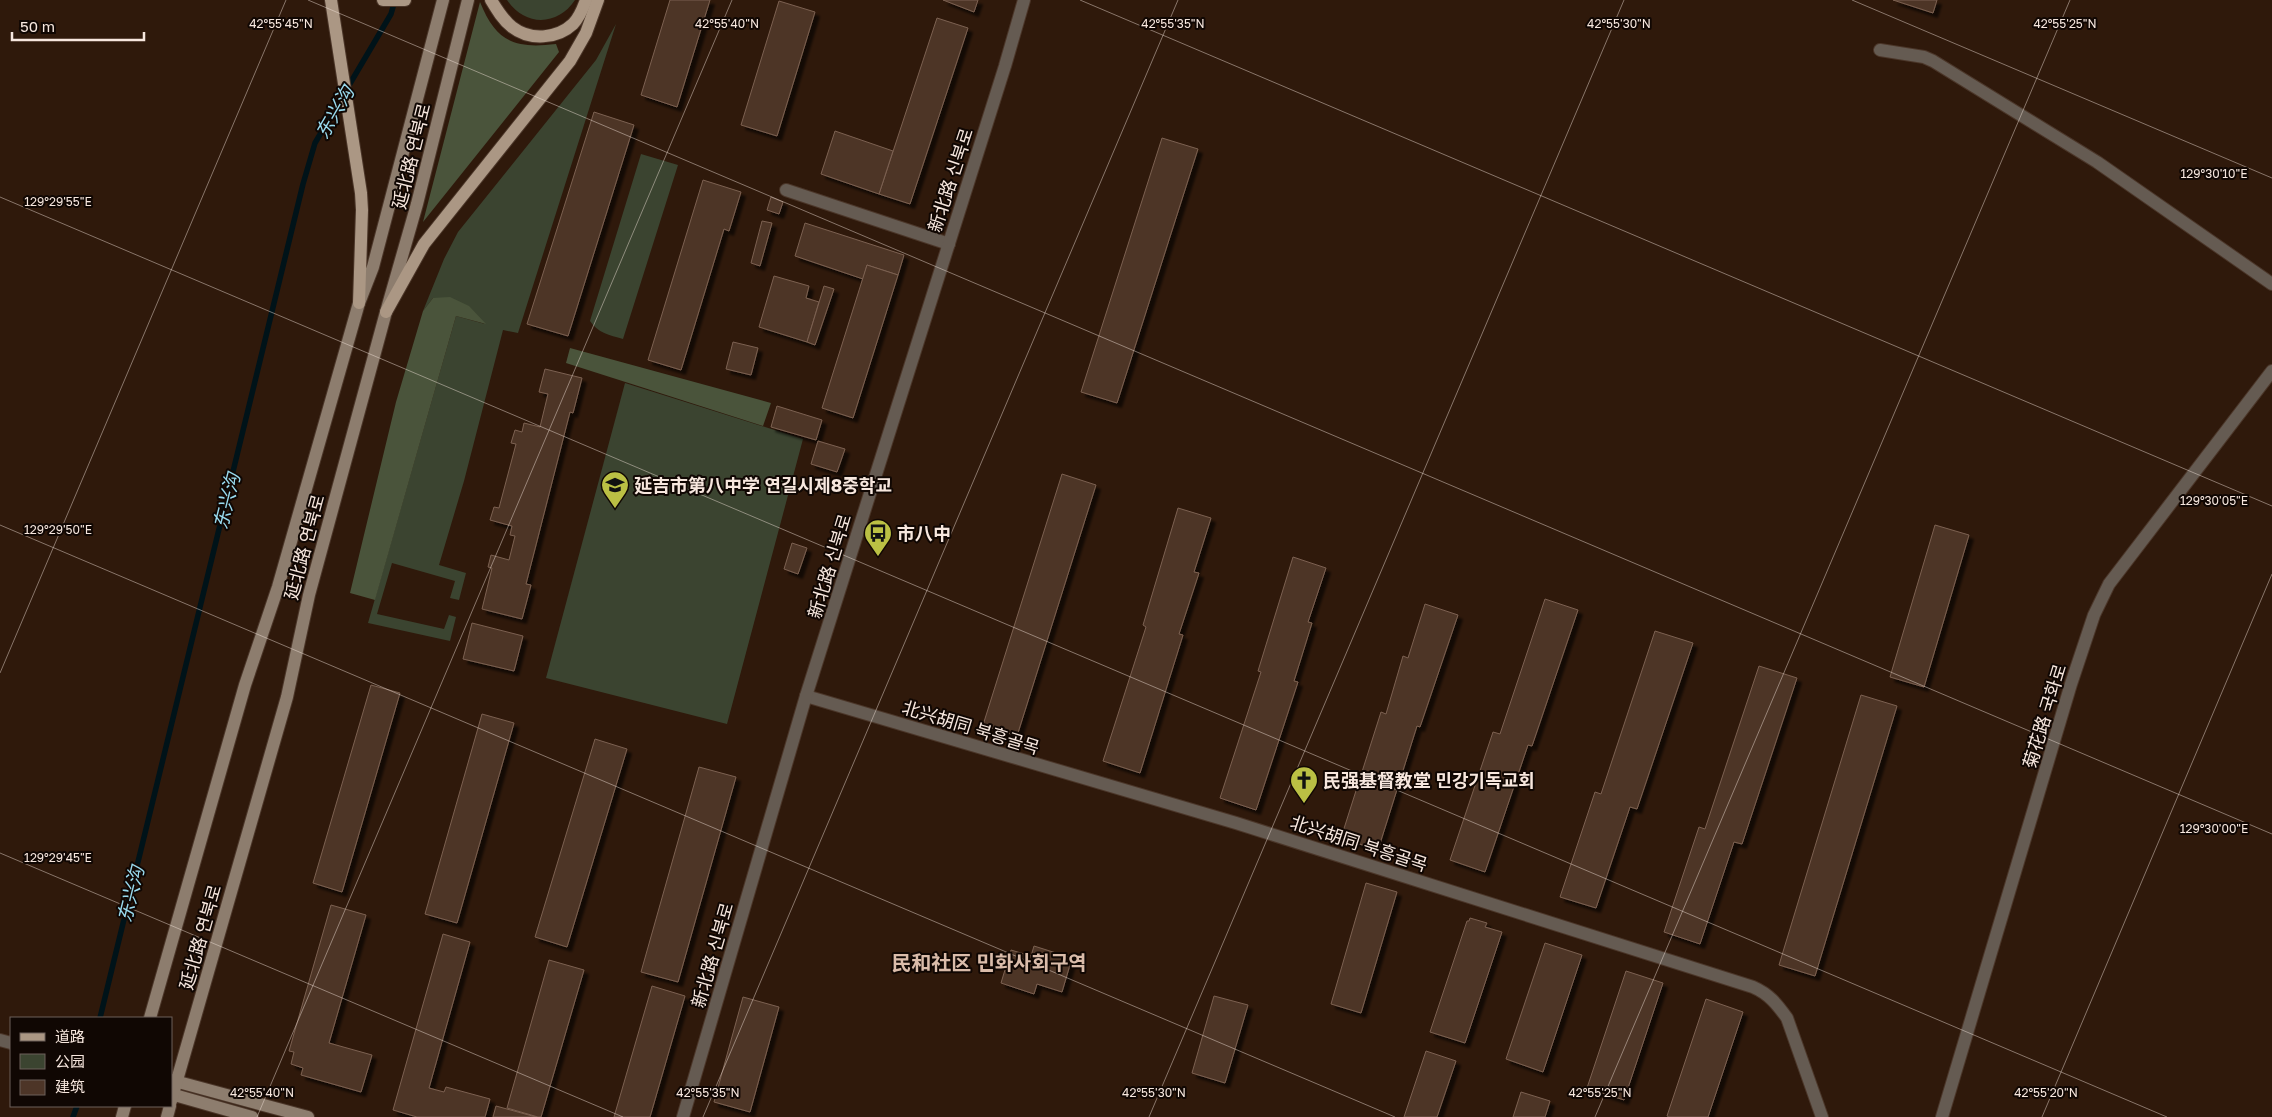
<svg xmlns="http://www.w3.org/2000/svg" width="2272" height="1117" font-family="'Golos Text','Noto Sans SC','Noto Sans KR',sans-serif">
	<defs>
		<filter id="shadow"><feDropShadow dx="4.5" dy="4.5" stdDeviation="1" flood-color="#0009"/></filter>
	</defs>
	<rect width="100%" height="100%" fill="#2f190b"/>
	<g fill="#3b4430">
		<path d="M507 0H575C558 26 525 27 507 0Z"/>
		<path d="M616 24 518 333 503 330 464 481 439 565 466 573 459 600 450 598 455 581 392 563 377 614 444 629 449 615 456 617 450 641 368 623 456 316 485 324 433 298 423 311 444 259 458 232 596 60Z"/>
		<path d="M641 154 678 165 623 339C609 335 598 333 590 321Z"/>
		<path d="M625 383 803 439 727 724 546 678Z"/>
	</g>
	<g fill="#4a543b">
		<path d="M480 2C496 42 515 49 556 44L559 52 423 222Z"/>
		<path d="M450 297 469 306 486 324 456 316 375 600 350 593 396 402 423 311 433 298Z"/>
		<path d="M570 348 771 403 763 426 566 363Z"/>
	</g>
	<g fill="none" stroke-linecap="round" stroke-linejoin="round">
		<g stroke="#001319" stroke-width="5.5">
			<path d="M100 1018 303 184 315 143 391 14 395 0"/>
			<path d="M73 1117 77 1106"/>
		</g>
	</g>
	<g fill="#4d3527" stroke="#7c6151" filter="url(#shadow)">
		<path d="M670 0H710L677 107 641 95Z"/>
		<path d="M943 0H978L974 12Z"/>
		<path d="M1893 0H1937L1933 13Z"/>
		<path d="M779 1 815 12 777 136 741 125Z"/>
		<path d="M937 18 968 28 910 204 879 194Z"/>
		<path d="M594 112 634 125 568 336 527 324Z"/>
		<path d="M835 131 893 151 879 194 821 174Z"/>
		<path d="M1162 138 1198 149 1117 403 1081 392Z"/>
		<path d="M703 180 741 192 729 231 724 229 681 370 648 360Z"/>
		<path d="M771 197 783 202 779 214 767 210Z"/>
		<path d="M762 221 772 223 760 266 751 263Z"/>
		<path d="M805 223 904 255 898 275 867 265 863 279 795 256Z"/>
		<path d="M867 265 898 275 853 418 822 408Z"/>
		<path d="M774 276 809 286 806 298 819 302 807 342 759 327Z"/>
		<path d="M824 286 834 289 815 345 807 342Z"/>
		<path d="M733 342 758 348 751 375 726 369Z"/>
		<path d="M545 369 582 378 573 413 570 412 526 584 531 585 522 619 482 609 492 568 488 567 491 555 509 560 515 536 510 535 512 526 490 520 494 507 499 508 516 444 511 443 515 430 522 432 524 423 540 427 548 394 539 392Z"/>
		<path d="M777 406 822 420 816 440 771 427Z"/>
		<path d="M818 441 845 449 837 472 811 464Z"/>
		<path d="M1062 474 1096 485 1017 736 983 725Z"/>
		<path d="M1178 508 1211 518 1194 572 1199 573 1179 634 1183 635 1140 773 1103 761 1146 627 1143 625Z"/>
		<path d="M1935 525 1969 535 1924 687 1890 677Z"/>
		<path d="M792 543 807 548 798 574 784 569Z"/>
		<path d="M1293 557 1326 568 1308 622 1312 623 1294 681 1298 682 1256 810 1220 798 1261 672 1258 671Z"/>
		<path d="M1545 599 1578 610 1532 746 1528 745 1485 872 1450 860 1493 732 1500 734Z"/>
		<path d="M1425 604 1458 615 1420 727 1417 726 1378 850 1341 838 1381 712 1386 714 1403 656 1408 658Z"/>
		<path d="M472 623 523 636 514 671 463 659Z"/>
		<path d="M1655 631 1693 643 1637 809 1630 807 1596 908 1560 897 1595 792 1601 794Z"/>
		<path d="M1759 666 1797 678 1742 844 1734 842 1700 944 1664 932 1699 827 1705 829Z"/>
		<path d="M371 685 400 693 342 892 313 883Z"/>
		<path d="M1861 695 1897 706 1815 976 1779 965Z"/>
		<path d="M482 714 514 723 457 923 425 914Z"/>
		<path d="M595 739 627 749 567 947 535 937Z"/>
		<path d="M699 767 736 777 678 982 641 972Z"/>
		<path d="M1366 883 1397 892 1361 1013 1331 1004Z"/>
		<path d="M331 905 366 915 329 1043 372 1055 361 1092 301 1075 303 1068 291 1064 294 1052 289 1051Z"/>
		<path d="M1470 918 1487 923 1485 927 1502 932 1465 1043 1430 1032 1467 921H1469Z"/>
		<path d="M443 934 470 942 429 1088 444 1092 446 1087 490 1099 485 1117H417L393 1110Z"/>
		<path d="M1545 943 1582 955 1543 1072 1506 1059Z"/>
		<path d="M1034 946 1072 958 1062 992 1037 984 1034 994 1001 983 1011 950 1031 956Z"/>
		<path d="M549 960 584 970 541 1117H538L507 1108Z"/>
		<path d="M1626 971 1663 983 1624 1100 1587 1088Z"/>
		<path d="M652 986 685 996 650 1117H614Z"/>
		<path d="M1214 996 1248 1005 1225 1083 1192 1073Z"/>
		<path d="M743 997 779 1007 750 1112 714 1102Z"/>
		<path d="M1706 999 1743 1012 1708 1117H1669L1667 1116Z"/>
		<path d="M1426 1051 1456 1061 1437 1117H1404Z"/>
		<path d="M1521 1092 1550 1101 1545 1117H1513Z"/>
		<path d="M496 1106 536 1117H493Z"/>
	</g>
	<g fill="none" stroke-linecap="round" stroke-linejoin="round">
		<g stroke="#4b3629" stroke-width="14">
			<g id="minor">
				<path d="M1880 50 1924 57 1933 61 2097 162 2272 284"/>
				<path d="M786 190 949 244"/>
				<path d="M806 696 1236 823 1753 987C1769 994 1777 1004 1787 1018L1822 1117"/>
			</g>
		</g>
		<g stroke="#4b3629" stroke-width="14">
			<g id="tertiary">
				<path d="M0 1040 11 1043"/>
				<path d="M683 1117 806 696 1005 66 1024 0"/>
				<path d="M1942 1117 2071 684 2094 615 2109 584 2272 371"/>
			</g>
		</g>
		<g stroke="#4b3629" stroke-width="14">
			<g id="secondary">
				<path d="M150 1018 245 685 278 587 359 303 373 267 443 0"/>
				<path d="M171 1080 308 1117"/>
				<path d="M171 1094 252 1117"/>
				<path d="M171 1101 287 697 309 595 386 312 417 204 468 0"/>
				<path d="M122 1117 125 1106"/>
				<path d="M167 1117 170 1106"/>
			</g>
		</g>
		<g stroke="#4b3629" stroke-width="14">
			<g id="primary">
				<path d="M331 0 361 193 362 210 359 303"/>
				<path d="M383 0H405"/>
				<path d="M491 0C497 10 503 20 512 27 530 41 557 39 573 24 580 17 583 8 586 0"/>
				<path d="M386 312 424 244 570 61 586 33 598 0"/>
			</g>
		</g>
		<use href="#minor" stroke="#655b52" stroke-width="12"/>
		<use href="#tertiary" stroke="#655b52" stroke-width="12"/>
		<use href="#secondary" stroke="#8d7d6e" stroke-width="12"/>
		<use href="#primary" stroke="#ab9784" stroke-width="12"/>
	</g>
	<path fill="none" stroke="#f7e7de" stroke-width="1" stroke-opacity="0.45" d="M308 0 2272 834M1080 0 2272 506M1852 0 2272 178M0 197 2167 1117M0 525 1395 1117M0 673 286 0M0 853 623 1117M257 1117 732 0M703 1117 1178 0M1149 1117 1624 0M1595 1117 2070 0M2042 1117 2272 574"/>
	<defs>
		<g id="school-pin" transform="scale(1.4375)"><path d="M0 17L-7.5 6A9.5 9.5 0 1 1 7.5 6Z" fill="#bbc044" stroke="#100703"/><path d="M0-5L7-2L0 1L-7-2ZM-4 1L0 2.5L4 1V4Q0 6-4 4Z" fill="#111"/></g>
		<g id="bus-pin" transform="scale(1.4375)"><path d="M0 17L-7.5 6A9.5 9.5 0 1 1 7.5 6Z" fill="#bbc044" stroke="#100703"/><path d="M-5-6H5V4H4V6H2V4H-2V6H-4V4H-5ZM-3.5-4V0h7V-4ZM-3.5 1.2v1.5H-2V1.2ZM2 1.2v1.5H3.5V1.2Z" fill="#111"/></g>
		<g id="church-pin" transform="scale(1.4375)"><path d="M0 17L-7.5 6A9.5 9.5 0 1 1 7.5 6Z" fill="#bbc044" stroke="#100703"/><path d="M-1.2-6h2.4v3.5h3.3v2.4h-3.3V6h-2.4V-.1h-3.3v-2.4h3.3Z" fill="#111"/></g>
	</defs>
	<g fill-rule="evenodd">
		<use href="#school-pin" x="615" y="485"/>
		<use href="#bus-pin" x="878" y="533"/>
		<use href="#church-pin" x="1304" y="780"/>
	</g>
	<g text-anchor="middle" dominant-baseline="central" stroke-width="4" stroke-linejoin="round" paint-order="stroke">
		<g font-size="18" fill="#f7e7de" stroke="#100703">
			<text transform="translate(411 156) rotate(-76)">延北路 연북로</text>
			<text transform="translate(950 180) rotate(-72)">新北路 신북로</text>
			<text transform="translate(304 547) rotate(-75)">延北路 연북로</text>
			<text transform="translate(829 566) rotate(-73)">新北路 신북로</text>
			<text transform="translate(2044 716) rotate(-73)">菊花路 국화로</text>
			<text transform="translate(971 727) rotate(17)">北兴胡同 북흥골목</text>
			<text transform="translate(1359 843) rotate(18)">北兴胡同 북흥골목</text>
			<text transform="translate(200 937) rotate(-74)">延北路 연북로</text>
			<text transform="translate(712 955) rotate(-74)">新北路 신북로</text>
		</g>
		<g font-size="18" font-weight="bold" fill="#f7e7de" stroke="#100703" text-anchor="start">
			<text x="634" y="485">延吉市第八中学 연길시제8중학교</text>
			<text x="897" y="533">市八中</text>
			<text x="1323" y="780">民强基督教堂 민강기독교회</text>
		</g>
		<g font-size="19" font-style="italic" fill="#99daee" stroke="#100703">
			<text transform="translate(334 112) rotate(-60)">东兴沟</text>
			<text transform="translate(226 501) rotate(-76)">东兴沟</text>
			<text transform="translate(130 894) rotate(-76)">东兴沟</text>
		</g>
		<g font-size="20" font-weight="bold" fill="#dabcaa" stroke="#100703">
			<text x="989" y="962">民和社区 민화사회구역</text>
		</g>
	</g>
	<g font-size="12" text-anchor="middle" fill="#f7e7de" stroke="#100703" stroke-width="4" stroke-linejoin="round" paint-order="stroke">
		<text x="281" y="28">42°55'45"N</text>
		<text x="727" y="28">42°55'40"N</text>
		<text x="1173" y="28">42°55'35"N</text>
		<text x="1619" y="28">42°55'30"N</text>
		<text x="2065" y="28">42°55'25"N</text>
		<text x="2214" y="178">129°30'10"E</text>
		<text x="58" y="206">129°29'55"E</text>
		<text x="2214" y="505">129°30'05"E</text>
		<text x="58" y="534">129°29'50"E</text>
		<text x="2214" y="833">129°30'00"E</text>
		<text x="58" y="862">129°29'45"E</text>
		<text x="262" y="1097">42°55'40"N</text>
		<text x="708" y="1097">42°55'35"N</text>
		<text x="1154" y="1097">42°55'30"N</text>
		<text x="1600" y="1097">42°55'25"N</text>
		<text x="2046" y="1097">42°55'20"N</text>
	</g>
	<rect x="10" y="1017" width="162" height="90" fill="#100703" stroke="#6c615b"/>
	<rect x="20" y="1033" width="25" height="8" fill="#ab9784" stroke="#6c615b"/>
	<text x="55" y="1042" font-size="15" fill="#f7e7de">道路</text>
	<rect x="20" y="1054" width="25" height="15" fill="#3b4430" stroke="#6c615b"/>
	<text x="55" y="1067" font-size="15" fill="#f7e7de">公园</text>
	<rect x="20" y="1080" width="25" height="15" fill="#4d3527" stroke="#6c615b"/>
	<text x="55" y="1092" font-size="15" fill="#f7e7de">建筑</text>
	<path d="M12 32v8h132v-8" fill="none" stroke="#f7e7de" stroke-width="2.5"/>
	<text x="20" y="32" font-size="15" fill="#f7e7de" stroke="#100703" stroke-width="4" paint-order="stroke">50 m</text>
</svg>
